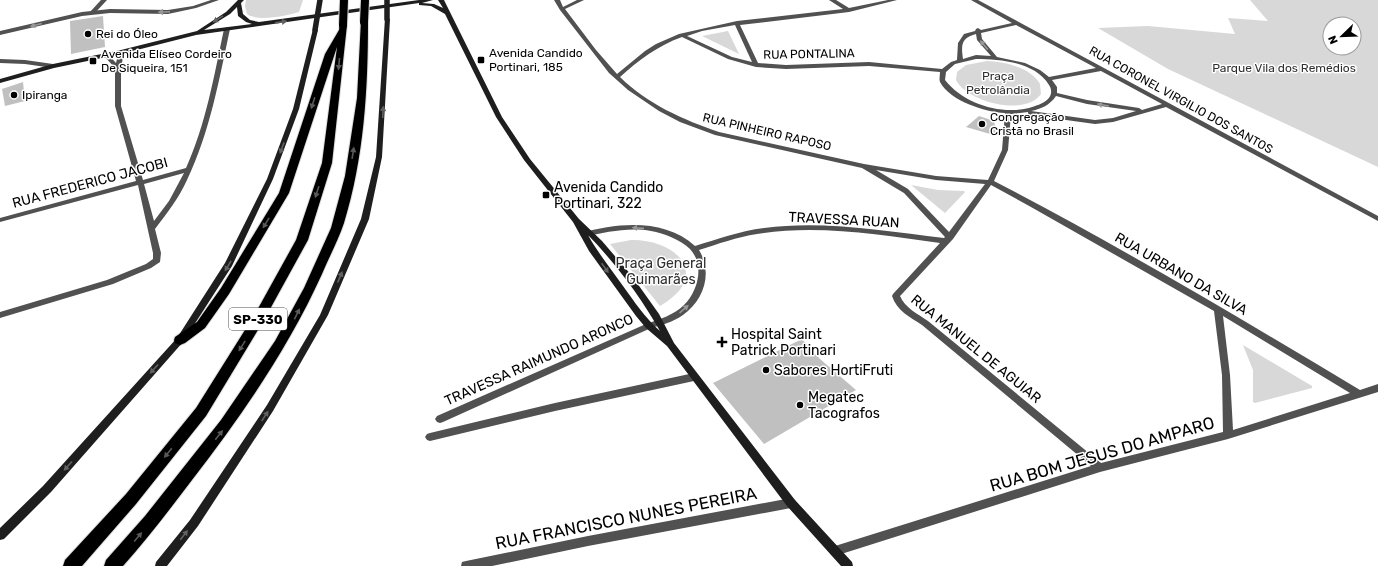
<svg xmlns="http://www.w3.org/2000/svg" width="1378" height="566" font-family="Rubik,sans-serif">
	<rect width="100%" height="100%" fill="#fff"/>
	<g fill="#d8d8d8" fill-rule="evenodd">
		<path d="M246 0H303L299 12C285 16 259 22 247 14L245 6Z"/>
		<path d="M1250 0H1378V167L1168 69 1098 28 1148 26 1235 34 1228 18 1268 21ZM1330 24H1354V48H1330Z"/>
		<path d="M728 31 739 54 702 36Z"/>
		<path d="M987 61C1005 62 1030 67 1040 84L1041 94C1025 117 967 102 956 80L957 72 966 65Z"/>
		<path d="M911 185 938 190 964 191 965 192 945 213Z"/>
		<path d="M631 240C677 239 712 276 660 306L610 244Z"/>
		<path d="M1243 345 1312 386V388L1255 403 1253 402V370Z"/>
	</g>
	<g fill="#c0c0c0">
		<path d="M103 16 105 47 71 54 70 21Z"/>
		<path d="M23 82 25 101 5 106 2 89Z"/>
		<path d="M979 116 994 121 997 136 966 127Z"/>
		<path d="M802 339 820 359 856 390 764 444 713 383Z"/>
	</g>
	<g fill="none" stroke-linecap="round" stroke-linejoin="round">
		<g stroke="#dbdbdb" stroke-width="2">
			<g id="motorway">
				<path d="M361 20 368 22C368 90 364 158 344 223 338 241 329 257 322 274 288 349 242 415 192 480 170 509 148 538 123 566H104L106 560 145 516 221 420 275 341 304 288 331 228 345 176 357 98Z"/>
				<path d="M340 23 347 25 332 163 308 240 264 320 206 416 136 504 82 566H63L65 560 126 494 196 408 255 314 296 240 322 163 337 47 289 193 229 294 205 328 185 343 180 345 175 343 174 340 175 337 197 322 221 288 279 193 325 54 339 30Z"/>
			</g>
		</g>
		<g fill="#515151" fill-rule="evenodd">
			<path d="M101 0H107L94 14H90V12Z"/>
			<path d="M554 0H560L563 7 577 0H584L565 9 596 50 617 74 645 51 656 44 679 34 737 21 843 9 829 0H836L849 8 888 0H897L849 12 740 25 758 63 786 65 869 62 942 69 951 62 957 60 958 43 964 34 975 31 976 29 978 28 981 30 1012 23 971 0H978L1378 216V221L1166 107 1113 122 1095 124 1030 115 1028 114V112L1011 114 1008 150 994 181C1119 246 1240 318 1360 390L1378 384V392L1228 439 1100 472 835 556 831 555 830 551 831 547 835 546 1091 466 922 325C910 317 897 311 892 296L893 294 940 243C880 235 818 224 757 234 737 237 718 244 699 250 713 273 704 300 683 315 673 322 662 325 651 328L443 422 440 423 437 422 435 419 437 416 646 324C660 319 674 315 684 305 698 291 705 265 690 249 681 240 664 233 651 231 629 227 606 232 584 237L580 235 581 233C618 223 664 218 695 246 718 239 740 231 764 228 823 220 885 231 944 238L945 237 904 193 862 168 715 135 680 122 659 111 628 90 609 73 560 10ZM735 25 752 62 732 57 687 36 702 31ZM1016 25 1096 68 1049 77 1040 70 1025 63 997 57 982 39 981 33ZM976 34 977 40 991 56 976 55 963 59C961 45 961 38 976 34ZM682 37 728 59 756 67 786 69 869 66 940 72C940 75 939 79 940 82 950 101 985 112 1005 113L1002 150 988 180 936 176 864 164 719 132C684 120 647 104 620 77 639 60 657 46 682 37ZM976 59C1000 59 1035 62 1049 85 1052 89 1052 95 1048 99 1043 104 1035 106 1029 108 1000 115 964 104 945 80L946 72 955 64ZM1101 71 1162 104 1142 110 1139 108 1087 100 1057 93V87L1052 80ZM1056 96 1087 104 1136 111 1113 118 1095 120 1031 111C1041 109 1050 105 1056 96ZM876 170 936 180 985 184 949 232 908 189ZM991 185 1031 207 1214 311 1222 375 1223 432 1101 463 928 321C918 314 905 308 900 296L902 294 953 239ZM1223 316 1350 393 1233 430 1230 375Z"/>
			<path d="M227 27 230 29C219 80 210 132 187 180 179 198 167 213 155 229L161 253 160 262 151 268 113 284 0 318V312L107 280 146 264 153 259V253L138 185 0 222V218L136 181 115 106V68L104 56V54H108L116 63 119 51 124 52 121 68V106L143 180 186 168C206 124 214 76 224 29ZM184 173 169 201 154 221 144 184Z"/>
			<path d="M0 59 25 60 53 64 56 66 53 68 25 64 0 63Z"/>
			<path d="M694 373 697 374 698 377 697 380 694 381 555 411 430 441 427 440 425 437 427 434 430 433 555 403Z"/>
			<path d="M791 498 795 500 796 503 795 506 791 508 588 546 492 566H461L462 562 466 561 588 536Z"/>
		</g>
		<path fill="#515151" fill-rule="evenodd" d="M211 0H219L196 8 168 14 110 13 82 16 0 35V31L82 12 110 9 168 10 193 6Z"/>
		<g fill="#1e1e1e" fill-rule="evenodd">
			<path d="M238 0H244L241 3 243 14 250 20 259 22 419 0H433L422 3 434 4 443 8 438 0H444L502 117 530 159 579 219 602 241 632 276 659 314 674 343 795 500 852 562 853 566H841L787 506 667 346 646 328 636 316 589 251 573 222 524 160 496 117 445 14 431 6 419 5V3L196 35 121 54 54 68 0 83V79L53 64 121 50 197 31 226 12ZM237 7 238 16 246 22 252 24 204 30 230 14ZM588 235C616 264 640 296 660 331 645 318 634 301 623 286 611 269 598 253 588 235Z"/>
			<path d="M385 18 390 19 382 157 369 219 328 315 273 411 198 526 167 566H155L156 562 190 520 267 405 320 315 361 219 376 157Z"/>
			<path d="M313 29 318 30 299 109 273 179 232 266 183 342 51 492 4 539 0 540V528L43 486 177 338 225 263 267 179 293 109Z"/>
		</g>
		<use href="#motorway" fill="#000" fill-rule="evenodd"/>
		<g stroke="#dbdbdb" stroke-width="10" stroke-linecap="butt">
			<g id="motorway-bridge">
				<path d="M364 22 365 0"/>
				<path d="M343 25 344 0"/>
			</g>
		</g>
		<g stroke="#1e1e1e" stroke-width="5.5">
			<path d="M387 0V19"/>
			<path d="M315 30 320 0"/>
		</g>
		<use href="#motorway-bridge" stroke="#000" stroke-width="8"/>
	</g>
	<defs><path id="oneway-solid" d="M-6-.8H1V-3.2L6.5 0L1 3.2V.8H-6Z"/></defs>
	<g fill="#979797">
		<use href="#oneway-solid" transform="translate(164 12) rotate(178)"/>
		<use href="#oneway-solid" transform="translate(36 25) rotate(166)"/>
		<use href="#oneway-solid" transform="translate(984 45) rotate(-130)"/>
		<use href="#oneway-solid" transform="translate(1103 105) rotate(-170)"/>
		<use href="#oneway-solid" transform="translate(638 228) rotate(-176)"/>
		<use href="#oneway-solid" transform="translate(684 309) rotate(-42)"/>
	</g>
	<g fill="#626262">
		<use href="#oneway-solid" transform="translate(218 19) rotate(148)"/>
		<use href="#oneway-solid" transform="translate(281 22) rotate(-8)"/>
		<use href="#oneway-solid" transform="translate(383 112) rotate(-87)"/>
		<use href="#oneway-solid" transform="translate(282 148) rotate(110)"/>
		<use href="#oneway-solid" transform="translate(228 266) rotate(121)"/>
		<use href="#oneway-solid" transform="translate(605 268) rotate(55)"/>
		<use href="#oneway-solid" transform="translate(340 277) rotate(-67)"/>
		<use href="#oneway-solid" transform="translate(154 369) rotate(132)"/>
		<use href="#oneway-solid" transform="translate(265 416) rotate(-57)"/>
		<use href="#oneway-solid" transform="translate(68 466) rotate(132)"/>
		<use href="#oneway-solid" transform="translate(184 535) rotate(-52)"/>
	</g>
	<g fill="#595959">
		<use href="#oneway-solid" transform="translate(339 64) rotate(95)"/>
		<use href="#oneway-solid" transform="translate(313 103) rotate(108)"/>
		<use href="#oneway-solid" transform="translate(353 153) rotate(-81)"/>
		<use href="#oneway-solid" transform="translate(317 192) rotate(108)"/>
		<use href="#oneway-solid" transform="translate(266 223) rotate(121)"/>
		<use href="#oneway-solid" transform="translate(297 314) rotate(-64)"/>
		<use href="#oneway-solid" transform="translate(242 346) rotate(122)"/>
		<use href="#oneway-solid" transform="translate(219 435) rotate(-52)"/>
		<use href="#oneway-solid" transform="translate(168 453) rotate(129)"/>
		<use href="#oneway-solid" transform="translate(138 537) rotate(-50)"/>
	</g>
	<g fill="#000" stroke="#fff" stroke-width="1.5">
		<circle cx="88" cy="34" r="4"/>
		<rect x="477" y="56" width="8" height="8" rx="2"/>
		<rect x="89" y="57" width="8" height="8" rx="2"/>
		<circle cx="14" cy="95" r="4"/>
		<circle cx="982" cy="124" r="4"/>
		<rect x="542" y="191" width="8" height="8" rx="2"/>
		<path d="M720 336h4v4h4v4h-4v4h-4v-4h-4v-4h4z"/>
		<circle cx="766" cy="370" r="4"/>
		<circle cx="800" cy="405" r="4"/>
	</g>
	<g text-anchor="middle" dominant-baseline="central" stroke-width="3" stroke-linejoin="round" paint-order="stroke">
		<g font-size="12" fill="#000" stroke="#fff" text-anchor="start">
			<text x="96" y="34">Rei do Óleo</text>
			<text x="489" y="53">Avenida Candido<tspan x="489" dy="14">Portinari, 185</tspan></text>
			<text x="101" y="54">Avenida Elíseo Cordeiro<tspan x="101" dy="14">De Siqueira, 151</tspan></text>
			<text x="22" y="95">Ipiranga</text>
			<text x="990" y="117">Congregação<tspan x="990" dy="14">Cristã no Brasil</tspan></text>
		</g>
		<g font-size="12" fill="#000" stroke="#fff">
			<text transform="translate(809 54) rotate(-1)">RUA PONTALINA</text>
			<text transform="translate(1181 100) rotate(29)">RUA CORONEL VIRGILIO DOS SANTOS</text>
			<text transform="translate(767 132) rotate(13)">RUA PINHEIRO RAPOSO</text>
		</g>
		<g font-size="12" fill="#2f2f2f" stroke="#fff">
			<text x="1284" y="68">Parque Vila dos Remédios</text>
			<text x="998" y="76">Praça<tspan x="998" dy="14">Petrolândia</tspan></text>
		</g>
		<rect fill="#fff" stroke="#4c4c4c" stroke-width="1" x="229" y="308" width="58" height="22" rx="3"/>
		<g font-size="13" font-weight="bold" fill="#000">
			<text x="258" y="319">SP-330</text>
		</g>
		<g font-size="14" fill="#000" stroke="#fff">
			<text transform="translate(90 183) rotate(-15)">RUA FREDERICO JACOBI</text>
			<text transform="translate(844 220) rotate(3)">TRAVESSA RUAN</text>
			<text transform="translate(1181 274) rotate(30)">RUA URBANO DA SILVA</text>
			<text transform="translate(976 349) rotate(39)">RUA MANUEL DE AGUIAR</text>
			<text transform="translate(539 360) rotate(-24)">TRAVESSA RAIMUNDO ARONCO</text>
		</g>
		<g font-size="14" fill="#000" stroke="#fff" text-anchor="start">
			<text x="554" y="187">Avenida Candido<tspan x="554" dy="16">Portinari, 322</tspan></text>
			<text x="731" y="334">Hospital Saint<tspan x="731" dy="16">Patrick Portinari</tspan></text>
			<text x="774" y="370">Sabores HortiFruti</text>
			<text x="808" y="397">Megatec<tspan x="808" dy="16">Tacografos</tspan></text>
		</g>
		<g font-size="14" fill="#2f2f2f" stroke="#fff">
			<text x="661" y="263">Praça General<tspan x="661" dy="16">Guimarães</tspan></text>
		</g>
		<g font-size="17" fill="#000" stroke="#fff">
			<text transform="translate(1102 454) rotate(-16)">RUA BOM JESUS DO AMPARO</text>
			<text transform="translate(626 518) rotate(-11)">RUA FRANCISCO NUNES PEREIRA</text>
		</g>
	</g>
	<g transform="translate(1342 36) rotate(247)"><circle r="19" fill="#ffffff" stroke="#999999"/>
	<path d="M0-3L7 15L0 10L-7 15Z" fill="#000000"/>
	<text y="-6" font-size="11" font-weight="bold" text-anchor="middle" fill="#000000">N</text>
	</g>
</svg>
